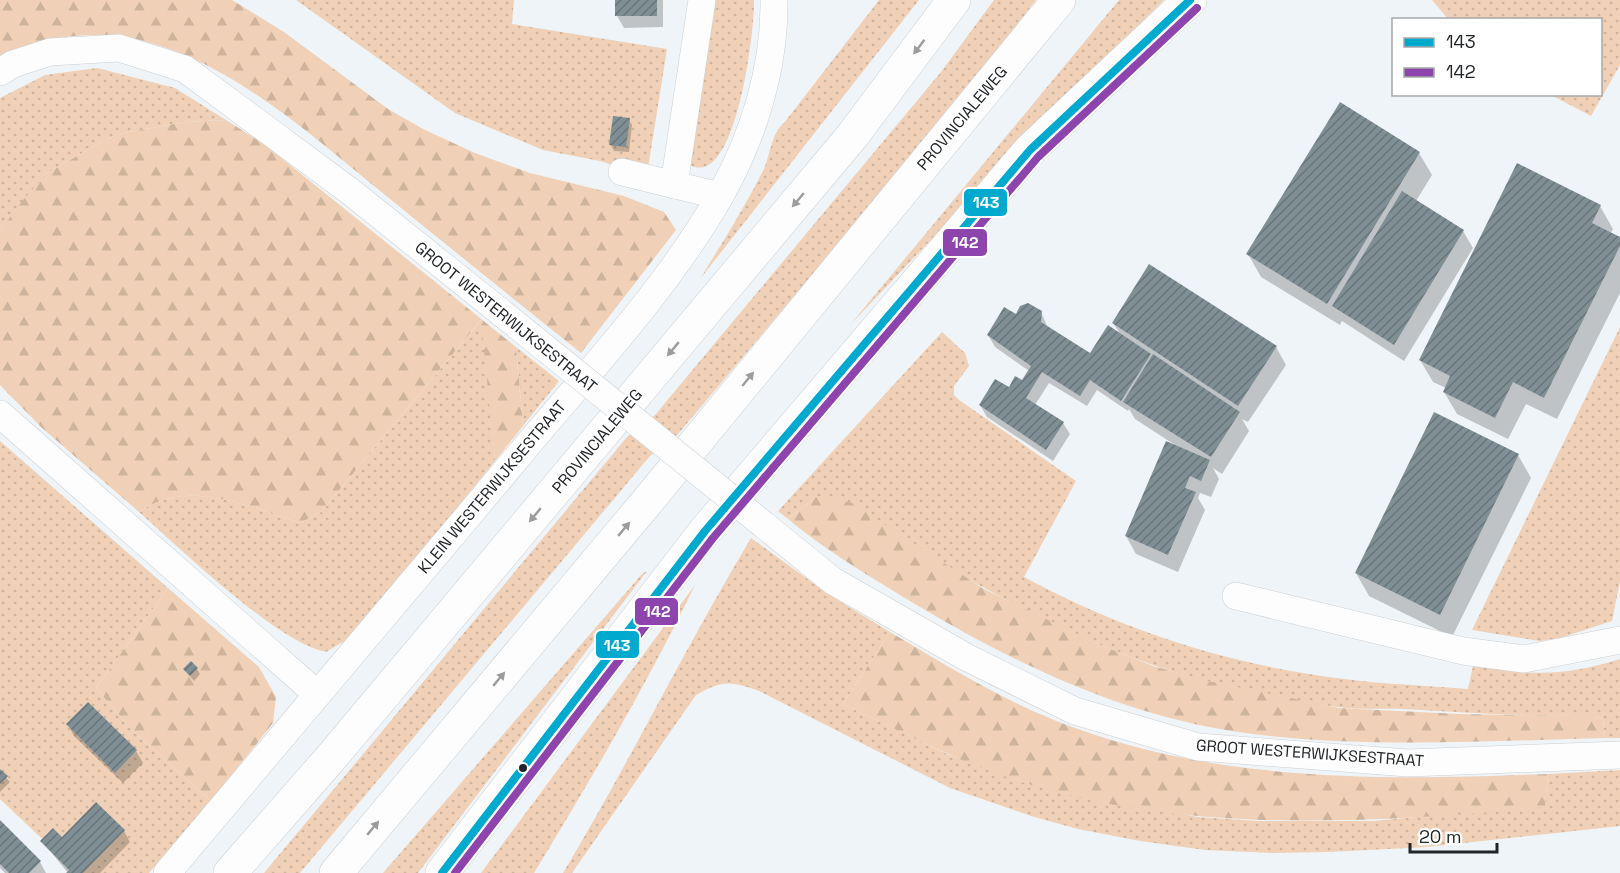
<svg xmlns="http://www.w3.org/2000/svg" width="1620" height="873" font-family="'Space Grotesk',sans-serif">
	<defs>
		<pattern id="grass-dots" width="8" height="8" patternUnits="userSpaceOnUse" patternTransform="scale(1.5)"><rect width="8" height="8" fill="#f0d1b7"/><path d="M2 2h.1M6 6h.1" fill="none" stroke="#ceb39d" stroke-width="1.8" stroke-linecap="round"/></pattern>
		<pattern id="forest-firs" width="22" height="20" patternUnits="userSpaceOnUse" patternTransform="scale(1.5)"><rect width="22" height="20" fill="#f0d1b7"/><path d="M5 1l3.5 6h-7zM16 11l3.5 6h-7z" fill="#ceb39d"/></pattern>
		<pattern id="building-hatch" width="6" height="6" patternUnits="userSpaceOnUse" patternTransform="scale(1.5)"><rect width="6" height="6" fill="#808f96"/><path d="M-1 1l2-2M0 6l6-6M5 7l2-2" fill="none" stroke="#68757a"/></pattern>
	</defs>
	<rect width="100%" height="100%" fill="#eff4f8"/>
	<g fill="url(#grass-dots)">
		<path d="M296 0H514L512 24 667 49 648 168 641 174 600 161 543 150 455 113Z"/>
		<path d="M704 0H754C755 28 736 190 690 165Z"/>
		<path d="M879 0H919L700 279C722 243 745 207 764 169 770 155 772 132 784 123Z"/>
		<path d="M994 0H1036L961 98 678 434 650 456 300 873H264L627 437 655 415 941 72Z"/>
		<path d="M1119 0H1164L1056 108 850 325Z"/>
		<path d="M1432 0H1620V65L1591 116 1551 95 1600 94V20L1448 19Z"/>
		<path d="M97 68 175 88 226 120 185 122 123 133 107 139 47 173 0 231V98L45 75Z"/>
		<path d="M482 319 495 461 353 636 326 652C276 642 180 548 139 512 188 477 249 507 300 523L321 512Z"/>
		<path d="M1620 327V581L1612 621 1560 638 1540 641 1472 630Z"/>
		<path d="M942 332 965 353 969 366 954 386V395L959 400 1076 481 1024 577C1113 625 1208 658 1309 674 1361 683 1415 685 1468 689L1473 666C1531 675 1563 677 1620 659V738H1605L1603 719 1592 716C1528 716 1465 713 1402 709 1381 708 1359 710 1338 707 1277 700 1212 685 1153 665 1037 626 933 558 828 496H817L788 519 778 511Z"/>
		<path d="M516 347 559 381 523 426Z"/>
		<path d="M0 441 168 588 96 688 131 729 211 801 149 873H78L0 799Z"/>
		<path d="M751 538 831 596 890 632 843 704 947 754 1022 782 1198 817 1258 821H1373L1545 805 1548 774 1620 770V826L1427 847 1329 852 1273 853 1205 850 1140 841 1078 829 1031 816 950 788 759 691C730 681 723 680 696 695L572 873H563C629 763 685 648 751 538Z"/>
		<path d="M647 571 418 873H383L642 574Z"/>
		<path d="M695 585C647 684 591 779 534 873H481Z"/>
	</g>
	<g fill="url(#forest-firs)">
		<path d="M0 0H232L284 32 388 109 425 130 475 153 530 173 624 196 664 212 676 230 581 353C517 302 453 250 390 199 315 139 226 55 128 38 82 31 42 37 0 56Z"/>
		<path d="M226 120 264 144 516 347 523 426 495 461 481 320 321 512 300 523C249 507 188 477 139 512L41 427 0 385V231L23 200 47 173 107 139 123 133 185 122Z"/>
		<path d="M817 496H828L852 503 984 589 1098 644 1153 666 1212 682 1339 708 1459 714 1592 716 1603 719 1605 738C1483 741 1359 749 1238 732 1116 714 1005 659 900 595 862 572 823 548 788 519Z"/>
		<path d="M168 588 259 667 276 697 273 723 211 801 131 729 96 688Z"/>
		<path d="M890 632C949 667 1010 705 1075 728 1226 783 1389 780 1548 774L1545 806 1535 809C1363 822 1190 835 1022 782 960 763 902 732 843 704Z"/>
	</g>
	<g fill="#0003">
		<path d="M617 0H663V27L624 28 617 16Z"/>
		<path d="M629 120 632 125 629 152 614 151 611 145Z"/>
		<path d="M1419 153 1432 175 1416 201 1463 231 1473 248 1404 361 1342 321 1340 325 1261 277 1248 254Z"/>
		<path d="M1600 206 1613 229 1610 234 1620 239V293L1557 419 1526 404 1508 439 1457 414 1444 392 1446 388 1433 382 1420 360Z"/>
		<path d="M1041 312 1048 328 1090 355 1121 335 1113 323 1276 347 1286 365 1248 422 1242 419 1249 431 1222 474 1213 468 1219 479 1211 497 1200 493 1198 498 1205 510 1178 572 1136 554 1126 536 1175 445 1135 419 1129 409 1128 411 1097 390 1087 406 1049 383 1035 405 1063 423 1070 434 1053 461 987 417 980 405 1022 382 1029 371 995 347 988 335 1016 316Z"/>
		<path d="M1518 455 1531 478 1452 637 1369 596 1356 573Z"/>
		<path d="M197 669 200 674 194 681 185 670Z"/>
		<path d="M88 704 136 751 143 763 123 783 74 736 68 725Z"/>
		<path d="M0 771 10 782 0 792Z"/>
		<path d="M0 823 40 862 46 873H5L0 868Z"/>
		<path d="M124 831 130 842 100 873H68L42 841Z"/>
	</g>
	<g fill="url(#building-hatch)">
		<rect x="615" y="0" width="42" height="16"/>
		<path d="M1340 102 1420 152 1327 304 1246 254Z"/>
		<path d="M613 116 630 118 626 147 609 145Z"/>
		<path d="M1517 163 1601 205 1592 223 1620 237V246L1544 398 1513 382 1495 418 1443 392 1450 376 1419 360Z"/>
		<path d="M1402 191 1464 230 1394 345 1332 306Z"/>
		<path d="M1149 264 1277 346 1238 406 1112 323Z"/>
		<path d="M1028 303 1042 311 1041 322 1090 353 1108 325 1151 354 1121 401 1090 380 1080 396 1042 372 1026 398 1064 422 1046 450 979 405 995 379 1009 387 1015 376 1022 380 1031 366 987 335 1004 307 1016 314 1020 306Z"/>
		<path d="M1153 354 1240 412 1211 457 1123 402Z"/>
		<path d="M1434 412 1519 454 1440 615 1355 573Z"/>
		<path d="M1166 441 1210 460 1201 481 1190 476 1185 488 1196 492 1168 555 1125 536Z"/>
		<path d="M191 661 198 668 190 676 183 669Z"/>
		<path d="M88 702 137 750 115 773 66 724Z"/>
		<path d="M0 769 8 776 0 784Z"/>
		<path d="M96 802 125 830 83 873H66L69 870 40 841 53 828 62 837Z"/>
		<path d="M0 820 41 861 29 873H9L0 864Z"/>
	</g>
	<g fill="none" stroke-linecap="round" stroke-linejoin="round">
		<g stroke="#cbcfd2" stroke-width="28">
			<g id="minor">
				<path d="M0 72 13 64 50 52 119 48 185 69 351 192 503 314"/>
				<path d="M622 172 720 196"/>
				<path d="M674 185 702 0"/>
				<path d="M0 414 317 694"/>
				<path d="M764 525 833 581 966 657 1075 711 1198 747 1408 763 1620 755"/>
				<path d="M1236 596 1463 651 1524 659 1620 640"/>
				<path d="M167 873C285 733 403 594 520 454 589 371 666 290 720 196 753 138 775 68 774 0"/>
			</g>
		</g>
		<g stroke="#cbcfd2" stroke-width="34">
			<path id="tertiary" d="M442 873 705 531 1030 150 1190 0"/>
		</g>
		<g stroke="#cbcfd2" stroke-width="34">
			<g id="trunk">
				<path d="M230 873 329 760 853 135 954 0"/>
				<path d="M336 873 646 503 1059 0"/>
			</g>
		</g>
		<use href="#minor" stroke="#fdfdfe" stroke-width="27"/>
		<use href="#tertiary" stroke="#fdfdfe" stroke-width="33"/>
		<use href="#trunk" stroke="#fdfdfe" stroke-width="33"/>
		<g stroke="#cbcfd2" stroke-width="28" stroke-linecap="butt">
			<path id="minor-bridge" d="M503 314 764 525"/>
		</g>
		<use href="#minor-bridge" stroke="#fdfdfe" stroke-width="27"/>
		<g stroke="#fff" stroke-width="12">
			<path id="bus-1" d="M442 873 705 531 1030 150 1190 0"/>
		</g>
		<g stroke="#fff" stroke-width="12">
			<path id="bus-2" d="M455 873 713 538 1038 157 1197 8"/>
		</g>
		<use href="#bus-1" stroke="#00a9ce" stroke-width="8"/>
		<use href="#bus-2" stroke="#8e44ad" stroke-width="8"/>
	</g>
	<defs><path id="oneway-solid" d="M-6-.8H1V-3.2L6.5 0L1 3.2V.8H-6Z" transform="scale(1.5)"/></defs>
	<g fill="#9a9c9d">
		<use href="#oneway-solid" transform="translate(919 47) rotate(127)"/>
		<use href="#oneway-solid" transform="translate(798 200) rotate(130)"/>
		<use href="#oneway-solid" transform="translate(673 349) rotate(130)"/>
		<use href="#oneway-solid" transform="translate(748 379) rotate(-51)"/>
		<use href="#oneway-solid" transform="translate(535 515) rotate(130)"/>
		<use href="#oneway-solid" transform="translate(624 529) rotate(-50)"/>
		<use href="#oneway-solid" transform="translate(499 679) rotate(-50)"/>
		<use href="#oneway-solid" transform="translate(373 828) rotate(-50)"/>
	</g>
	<circle fill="#212527" stroke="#fff" stroke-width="2" cx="523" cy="768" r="5"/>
	<g text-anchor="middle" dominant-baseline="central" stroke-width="6" stroke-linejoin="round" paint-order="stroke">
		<g font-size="16" fill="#212527" stroke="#fff">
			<text transform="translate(962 118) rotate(-50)">PROVINCIALEWEG</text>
			<text transform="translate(506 317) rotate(39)">GROOT WESTERWIJKSESTRAAT</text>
			<text transform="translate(597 441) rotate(-50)">PROVINCIALEWEG</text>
			<text transform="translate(492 487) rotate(-50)">KLEIN WESTERWIJKSESTRAAT</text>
			<text transform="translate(1310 753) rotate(4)">GROOT WESTERWIJKSESTRAAT</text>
		</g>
	</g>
	<g stroke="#fff" stroke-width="2">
		<rect x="963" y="188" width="45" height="29" rx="6" fill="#00a9ce"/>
		<rect x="942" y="228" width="46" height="29" rx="6" fill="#8e44ad"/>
		<rect x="634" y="597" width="45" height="29" rx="6" fill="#8e44ad"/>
		<rect x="595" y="630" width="45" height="29" rx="6" fill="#00a9ce"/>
	</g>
	<g font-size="16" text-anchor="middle" font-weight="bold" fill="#fff">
		<text x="986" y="208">143</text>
		<text x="965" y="248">142</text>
		<text x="657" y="617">142</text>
		<text x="617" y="651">143</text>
	</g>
	<rect x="1392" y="18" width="210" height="78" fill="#ffffff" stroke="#a6a8a9" stroke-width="1.5"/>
	<rect x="1404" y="38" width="30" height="9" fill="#00a9ce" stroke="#a6a8a9" stroke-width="1.5"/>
	<text x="1446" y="48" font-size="18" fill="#212527">143</text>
	<rect x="1404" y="68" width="30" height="9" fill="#8e44ad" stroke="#a6a8a9" stroke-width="1.5"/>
	<text x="1446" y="78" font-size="18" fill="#212527">142</text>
	<path d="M1410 843v9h87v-9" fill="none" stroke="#212527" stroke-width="3"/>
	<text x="1419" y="843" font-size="18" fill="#212527" stroke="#ffffff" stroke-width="4.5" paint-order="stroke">20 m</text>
</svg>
